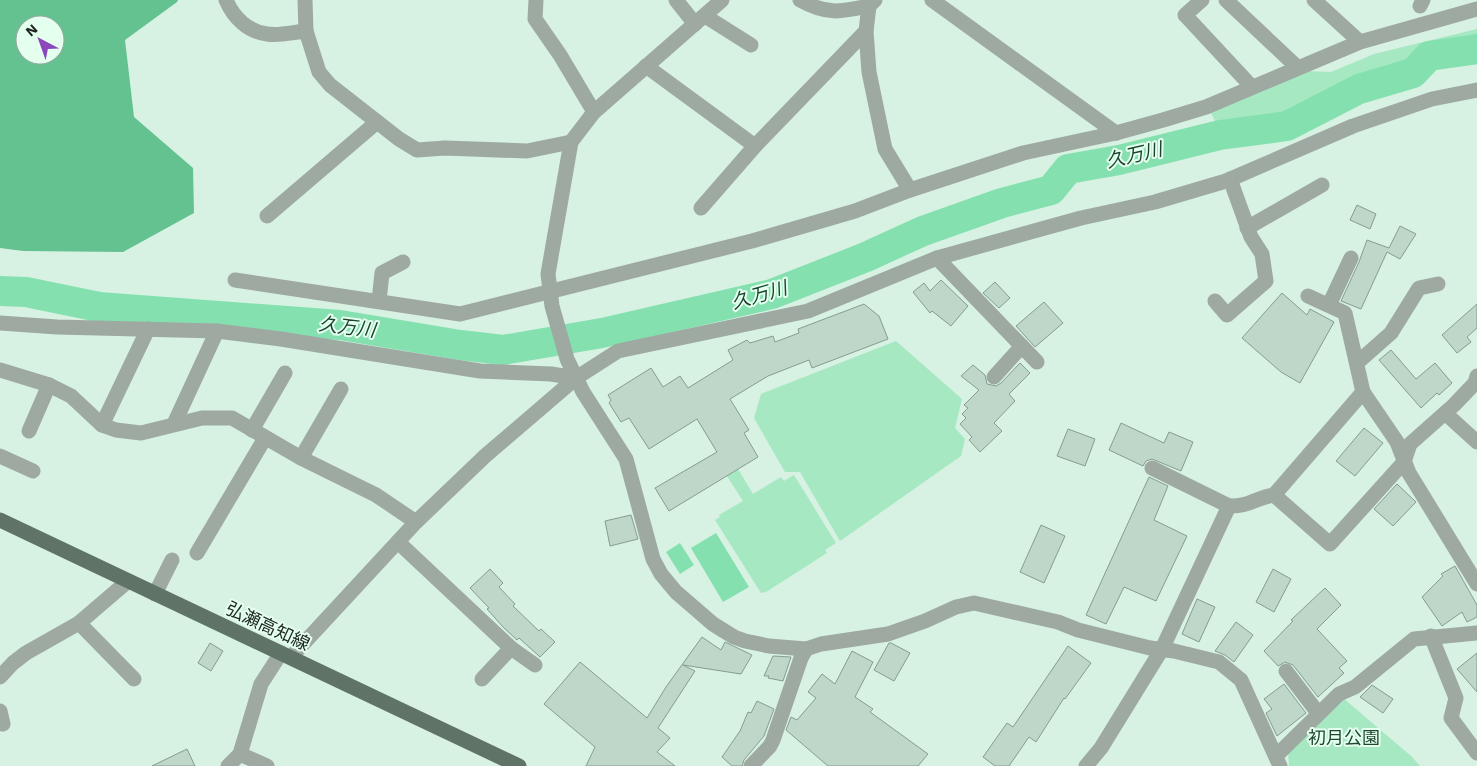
<svg xmlns="http://www.w3.org/2000/svg" width="1477" height="766" font-family="'Work Sans','Noto Sans JP',sans-serif">
	<rect width="100%" height="100%" fill="#d7f1e2"/>
	<g fill="#a6e8c2">
		<path d="M1477 29V39L1413 54 1420 57 1410 67 1383 76 1359 80 1285 120 1242 127H1228L1216 123 1210 111 1305 71 1331 72 1374 54Z"/>
		<path d="M896 341 962 399 955 428 965 439 961 456 840 541 800 472H785L754 418 761 394Z"/>
		<path d="M738 469 753 494 781 477 784 481 794 475 836 543 825 550 827 553 766 592 761 593 715 520 720 517 719 515 743 501 727 476Z"/>
		<path d="M1343 698 1411 756 1420 766H1289L1288 751Z"/>
	</g>
	<path fill="#64c291" fill-rule="evenodd" d="M0 0H178L177 2 125 40 134 117 193 168 194 213 123 252 23 251 0 248ZM25 25H55V55H25Z"/>
	<g fill="#84e1af">
		<path d="M716 533 749 587 723 602 691 548Z"/>
		<path d="M680 543 694 565 680 574 666 552Z"/>
	</g>
	<g fill="none" stroke-linecap="round" stroke-linejoin="round">
		<path stroke="#84e1af" stroke-width="30" d="M0 291 26 292 99 307 340 325 460 345 503 350 602 333 772 294 866 257 923 231 1002 203 1051 190 1068 169 1119 160 1220 135 1287 126 1359 89 1413 73 1429 56 1477 49"/>
	</g>
	<g fill="#bed7c8" stroke="#849d8e">
		<path d="M1357 205 1376 214 1370 229 1350 220Z"/>
		<path d="M1400 226 1416 234 1400 259 1387 252 1361 309 1341 301 1359 262 1367 240 1389 248Z"/>
		<path d="M941 280 968 306 951 326 932 311 930 313 913 292 924 283 930 291Z"/>
		<path d="M995 282 1010 298 999 308 983 293Z"/>
		<path d="M1282 293 1307 315 1310 309 1334 322 1300 383 1281 372 1242 338Z"/>
		<path d="M1044 302 1063 323 1035 347 1016 326Z"/>
		<path d="M864 304 879 316 888 339 812 368 809 360 768 376 730 399 749 430 744 433 758 457 669 511 655 488 717 452 697 419 649 449 629 418 621 422 609 403 611 400 608 395 651 368 663 387 680 376 688 388 733 360 728 350 747 340 750 343 773 336 775 342 799 333 798 329Z"/>
		<path d="M1477 304V328L1467 337 1471 342 1457 353 1442 335Z"/>
		<path d="M1391 350 1416 379 1435 363 1452 383 1439 395 1437 393 1421 408 1379 360Z"/>
		<path d="M1020 363 1030 373 1009 394 1015 401 994 423 1002 431 980 452 969 440 972 437 960 424 966 418 962 414 968 408 964 405 979 390 961 376 973 365 985 375 987 384 996 386 1001 383Z"/>
		<path d="M1121 423 1164 443 1169 432 1193 442 1181 471 1152 459 1146 461 1143 466 1109 450Z"/>
		<path d="M1364 428 1383 443 1355 476 1336 461Z"/>
		<path d="M1068 429 1095 439 1085 466 1057 456Z"/>
		<path d="M1149 477 1168 486 1154 520 1187 536 1156 601 1124 587 1106 624 1086 615Z"/>
		<path d="M1397 484 1416 502 1393 526 1374 509Z"/>
		<path d="M631 515 638 539 610 546 605 521Z"/>
		<path d="M1041 525 1065 536 1044 583 1020 572Z"/>
		<path d="M1455 566 1477 605V617L1467 622 1462 612 1442 626 1422 597 1443 576 1441 574Z"/>
		<path d="M490 569 503 583 499 587 515 604 513 606 539 631 541 629 555 642 540 657 519 638 517 640 503 627 487 609 489 608 470 588Z"/>
		<path d="M1273 569 1291 579 1274 612 1256 602Z"/>
		<path d="M1325 588 1341 605 1317 629 1347 661 1339 668 1344 673 1318 697 1293 665 1285 662 1278 666 1264 651 1293 621 1291 620Z"/>
		<path d="M1197 599 1215 607 1199 642 1182 634Z"/>
		<path d="M1236 622 1253 635 1234 662 1225 655 1215 651Z"/>
		<path d="M702 637 721 650 725 642 752 655 741 674 683 665 695 671 658 728 670 738 657 752 675 766H586L595 747 544 704 580 662 647 718 666 687Z"/>
		<path d="M210 643 223 651 211 671 198 663Z"/>
		<path d="M889 643H891L910 653 894 681 874 670Z"/>
		<path d="M1068 646 1091 663 1065 699 1064 698 1036 742 1029 737 1009 766H995L983 757 1007 723 1013 727Z"/>
		<path d="M852 651 873 662 855 697 873 709 870 712 928 754 918 766H828L786 730 791 717 797 720 816 698 808 692 822 674 835 684Z"/>
		<path d="M1477 653V692L1457 669Z"/>
		<path d="M773 656 791 657 783 681 768 678 769 676H764Z"/>
		<path d="M1284 684 1306 713 1277 736 1266 713 1272 709 1264 699Z"/>
		<path d="M1372 685 1393 699 1383 713 1360 697Z"/>
		<path d="M757 701 774 709 764 736 744 760 742 766H732L722 757 740 731 748 712 751 713Z"/>
		<path d="M187 749 195 766H152Z"/>
	</g>
	<g fill="none" stroke-linecap="round" stroke-linejoin="round">
		<g stroke="#9ea9a2" stroke-width="15">
			<path d="M226 0C233 17 248 32 267 34 279 36 294 32 306 31"/>
			<path d="M305 0 306 31 319 72 330 85 399 139 417 150 445 148 527 151 571 142"/>
			<path d="M536 0 535 19 560 55 594 112"/>
			<path d="M676 0 695 24"/>
			<path d="M722 0 594 112 571 142 548 274 552 306 567 359 583 392 626 459 653 559 661 574 676 592 713 624 734 637 745 641 769 646 806 649 821 644 888 634 925 621 956 607 974 603 1058 622 1078 630 1150 648 1174 651 1219 662 1241 680 1280 766"/>
			<path d="M800 0C827 15 840 12 869 6"/>
			<path d="M932 0 1116 133"/>
			<path d="M1202 0 1185 15 1252 87"/>
			<path d="M1226 0 1297 67"/>
			<path d="M1314 0 1360 42"/>
			<path d="M1420 6 1423 0"/>
			<path d="M705 16 751 45"/>
			<path d="M866 31 869 72 885 149 910 190"/>
			<path d="M646 66 755 146"/>
			<path d="M701 208 755 146 866 31 869 6 875 0"/>
			<path d="M267 216 377 122"/>
			<path d="M1247 228 1322 185"/>
			<path d="M937 258 1037 362"/>
			<path d="M235 280 460 314 752 241 855 211 910 190 1023 153 1116 133 1163 120 1206 107 1360 42 1477 9"/>
			<path d="M1308 296 1345 313 1363 392 1397 442 1409 473 1477 584"/>
			<path d="M379 301 382 273 403 262"/>
			<path d="M1215 301 1227 315 1266 281 1262 254 1251 237 1230 179"/>
			<path d="M1329 305 1351 258"/>
			<path d="M0 323 57 327 217 331 281 339 480 371 551 374 576 378"/>
			<path d="M1357 363 1391 333 1419 288 1438 284"/>
			<path d="M0 370 49 385 71 396 102 425 116 430 141 433 202 418H232L301 458 376 495 416 522"/>
			<path d="M994 377 1022 346"/>
			<path d="M1445 413 1477 442"/>
			<path d="M174 424 217 331"/>
			<path d="M102 425 148 329"/>
			<path d="M252 430 285 373"/>
			<path d="M29 431 49 385"/>
			<path d="M0 456 33 471"/>
			<path d="M301 458 341 389"/>
			<path d="M1274 495 1330 544 1404 462 1410 444 1454 405 1475 383 1477 376"/>
			<path d="M1229 506C1249 507 1257 497 1274 495L1363 392"/>
			<path d="M398 542 511 648 535 665"/>
			<path d="M197 553 265 438"/>
			<path d="M155 594 172 560"/>
			<path d="M79 623 134 679"/>
			<path d="M1431 636 1456 698 1451 718 1477 753"/>
			<path d="M291 657 416 522 485 456 576 378 618 351 808 311 937 258 1081 218 1155 202 1226 181 1353 126 1432 99 1477 90"/>
			<path d="M1286 671 1318 713"/>
			<path d="M0 677 13 663 26 653 79 623 128 581"/>
			<path d="M482 679 511 648"/>
			<path d="M0 711 3 724"/>
			<path d="M240 754 267 766"/>
			<path d="M1276 756 1339 694 1355 687 1414 639 1477 633"/>
			<path d="M228 766 240 754 261 684 281 653"/>
			<path d="M751 766 770 746 773 740 801 658 806 649"/>
			<path d="M1086 766 1101 748 1162 649 1229 506 1152 468"/>
		</g>
		<path stroke="#5f7367" stroke-width="15" d="M0 520 519 766"/>
	</g>
	<g text-anchor="middle" dominant-baseline="central" stroke-width="4" stroke-linejoin="round" paint-order="stroke">
		<g font-size="18" fill="#1d2621" stroke="#e5ffef">
			<text transform="translate(268 626) rotate(25)">弘瀬高知線</text>
		</g>
		<g font-size="18" fill="#1f4732" stroke="#e5ffef">
			<text x="1344" y="737">初月公園</text>
		</g>
		<g font-size="19" font-style="italic" fill="#1b432f" stroke="#e5ffef">
			<text transform="translate(1134 155) rotate(-13)">久万川</text>
			<text transform="translate(759 295) rotate(-16)">久万川</text>
			<text transform="translate(347 327) rotate(7)">久万川</text>
		</g>
	</g>
	<g transform="translate(40 40) rotate(319)"><circle r="24" fill="#e5ffef" stroke="#95a89d"/>
	<path d="M0-4L9 19L0 12L-9 19Z" fill="#8c47bb"/>
	<text y="-8" font-size="14" font-weight="bold" text-anchor="middle" fill="#1d2621">N</text>
	</g>
</svg>
